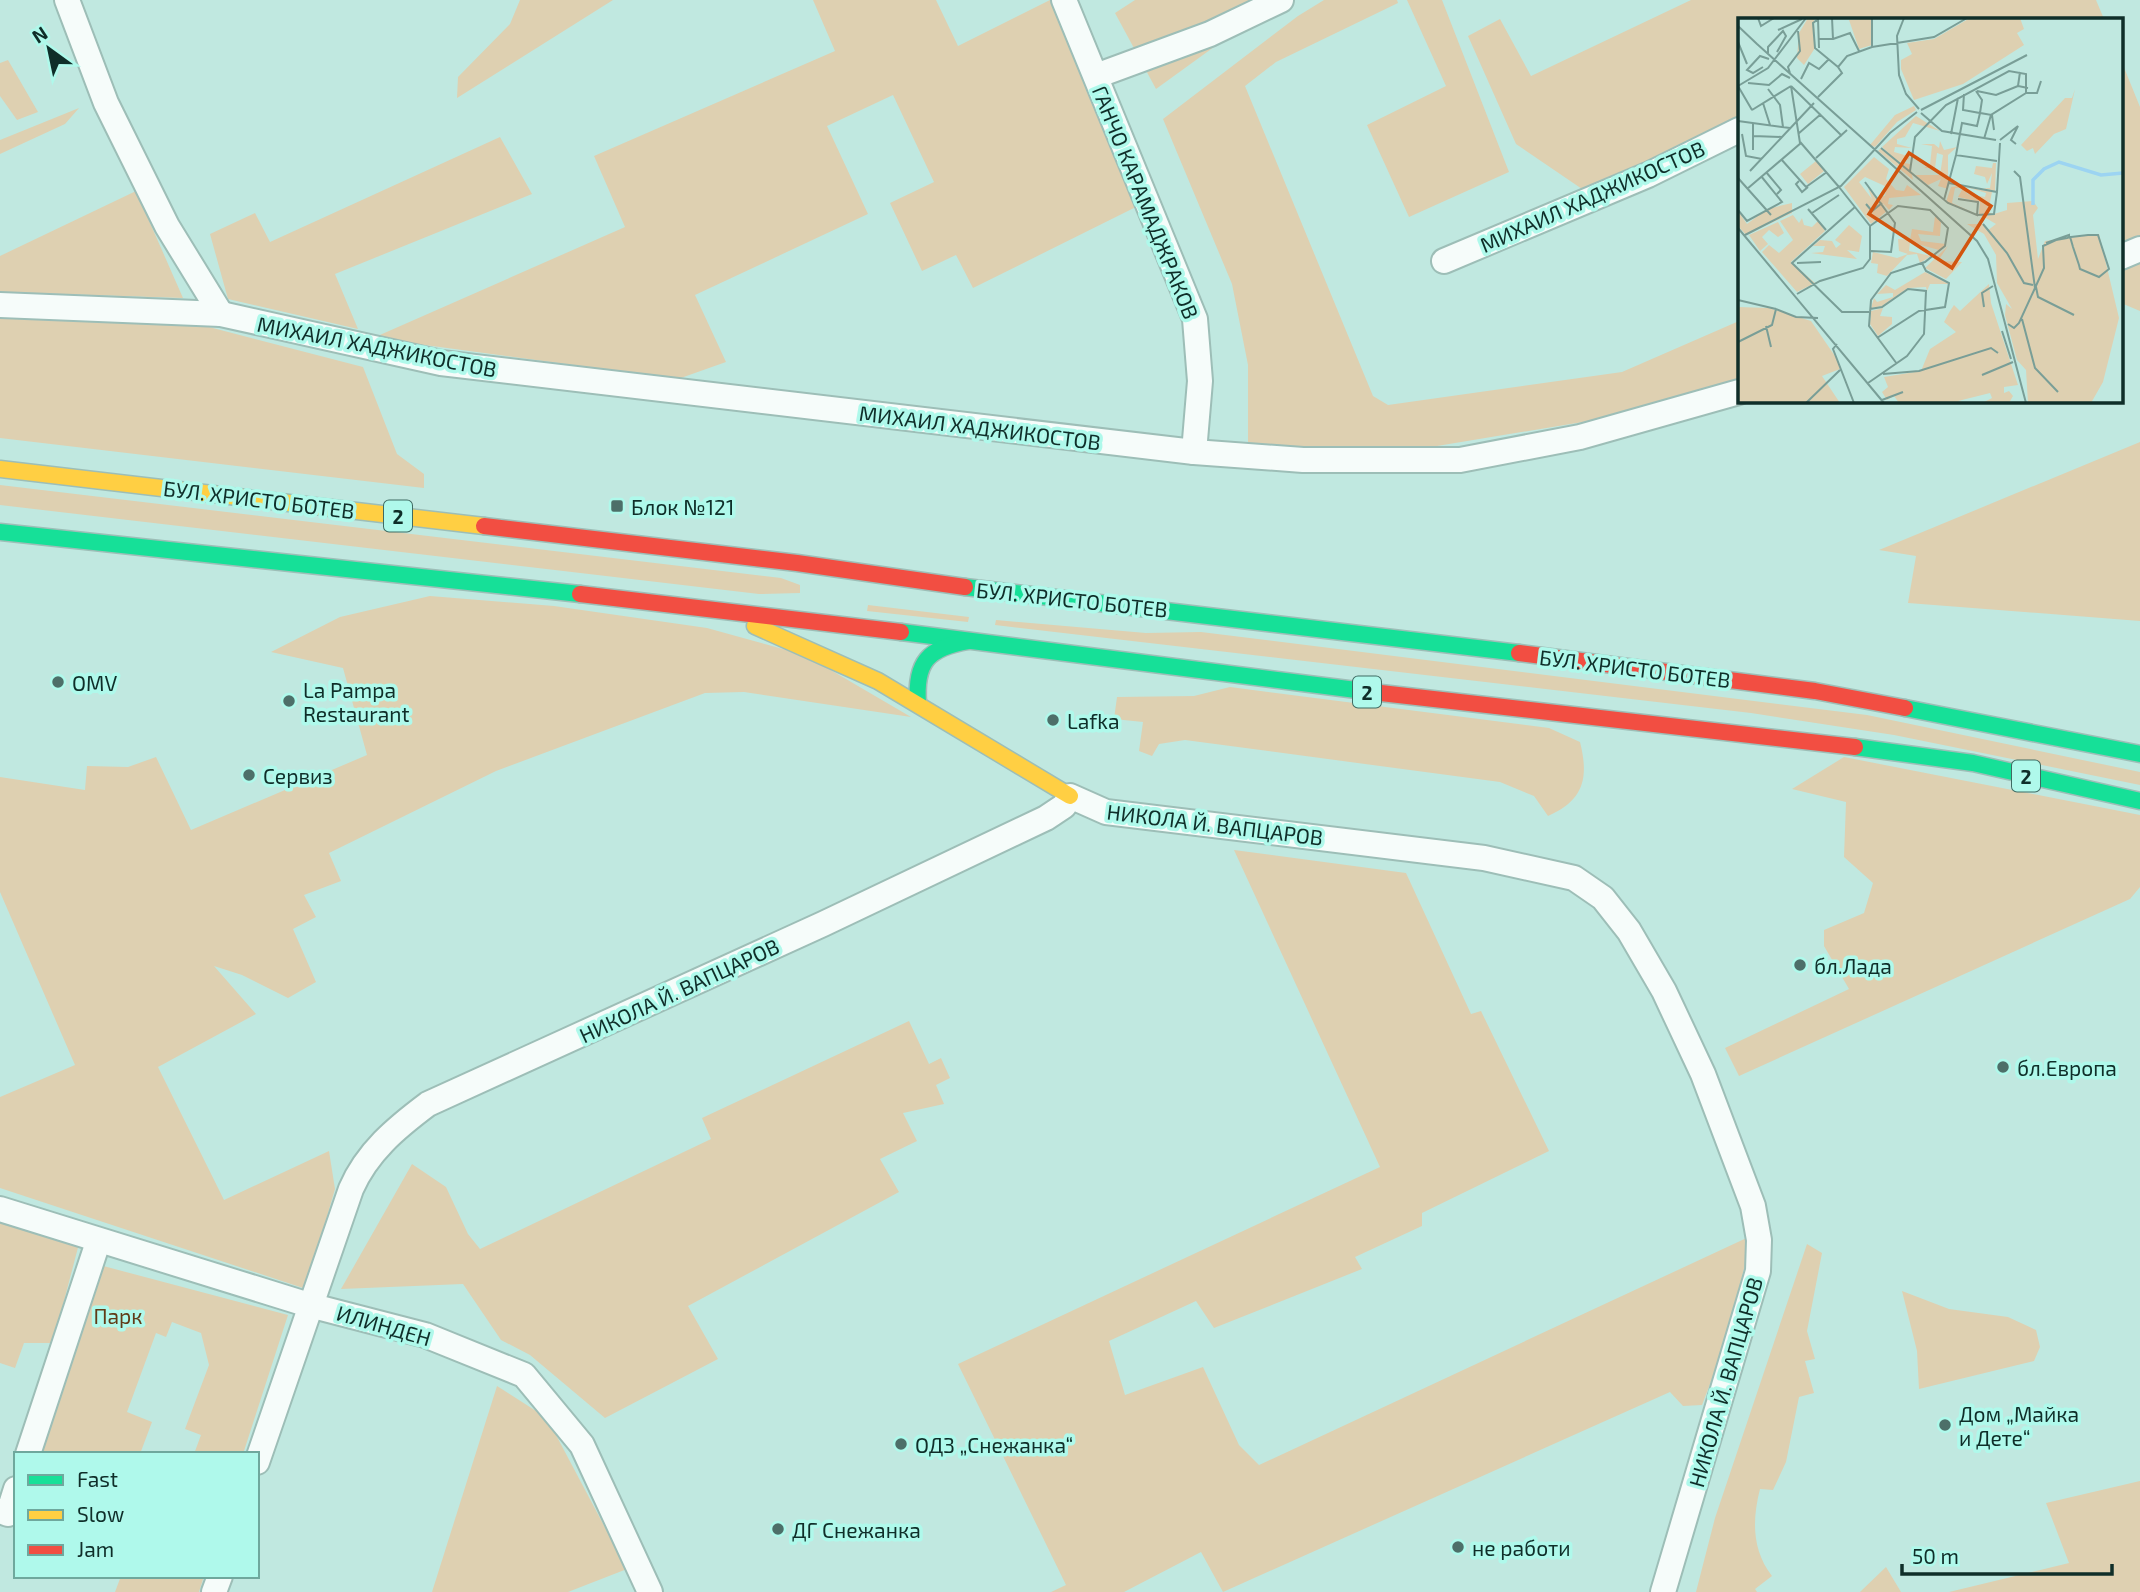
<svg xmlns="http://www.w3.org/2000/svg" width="2140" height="1592" font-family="'Exo 2',sans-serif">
	<rect width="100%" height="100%" fill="#c0e8e0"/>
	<g fill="#ded0b1">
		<path d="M520 0H613L457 98 458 77 510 24Z"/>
		<path d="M813 0H936L958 46 1050 0 1144 203 973 288 956 255 922 271 890 203 934 182 893 95 827 126 868 214 695 295 726 362 678 379 373 338 625 227 594 156 835 51Z"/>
		<path d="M1135 0H1279L1156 89 1115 13Z"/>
		<path d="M1324 0H1397L1398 3 1276 62 1245 86 1373 396 1388 405 1622 372 1739 321V385L1661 409 1437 446 1248 456V365L1232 284 1163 119 1298 16Z"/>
		<path d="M1407 0H1442L1509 172 1409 217 1367 125 1446 86Z"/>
		<path d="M1691 0H2096L2104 19H1739V116L1585 191 1516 144 1468 36 1500 19 1531 76Z"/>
		<path d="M8 60 38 112 17 120 0 96V63Z"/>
		<path d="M2121 60 2140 107V311L2121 303Z"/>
		<path d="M79 108 65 124 0 154V140Z"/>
		<path d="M500 137 532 194 335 274 358 329 228 299 210 234 255 213 270 242Z"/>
		<path d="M136 191 183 298 0 292V256Z"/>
		<path d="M0 317 209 327 363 367 397 454 424 474V488L0 438Z"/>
		<path d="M2140 442V621L1908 603 1916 556 1879 550Z"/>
		<path d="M0 485 781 578 800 585V593L759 594 0 505Z"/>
		<path d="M430 596 554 606 707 628 805 655 911 717 744 692 705 693 496 771 329 853 341 881 304 895 316 917 293 929 316 982 288 998 242 975 214 966 256 1014 158 1067 224 1200 329 1151 335 1189 306 1289 0 1188V1097L75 1065 0 892V777L85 790 87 766 128 767 156 757 191 830 367 755 343 668 271 652 340 617Z"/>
		<path d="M868 605 969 617 968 622 867 611Z"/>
		<path d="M996 620 1146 633 1201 632 1867 715 2140 772V785L1894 735 1751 713 995 625Z"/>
		<path d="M1230 687 1549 728 1580 742C1589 778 1584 800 1548 816L1534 796 1500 782 1185 740 1159 744 1152 756 1139 751 1143 722 1114 719 1117 697 1194 696Z"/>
		<path d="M1844 757 2140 815V887L2130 899 1739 1076 1725 1048 1849 989 1824 946V930L1864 913 1873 883 1844 857 1846 802 1792 789Z"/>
		<path d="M1234 850 1406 873 1471 1014 1481 1011 1549 1151 1422 1213V1226L1355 1257 1362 1269 1214 1328 1196 1301 1109 1341 1125 1395 1203 1367 1239 1445 1259 1465 1753 1235 1721 1355 1702 1405 1683 1406 1670 1392 1223 1592 1201 1552 1124 1592H1051L1066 1585 958 1364 1380 1167Z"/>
		<path d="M909 1021 929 1064 941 1058 950 1078 936 1085 944 1104 903 1113 917 1141 880 1159 899 1192 688 1306 718 1359 605 1418 530 1355 501 1340 463 1284 341 1289 412 1164 446 1187 468 1234 480 1249 711 1139 702 1118Z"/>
		<path d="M0 1209 81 1236 53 1343H24L15 1368 0 1363Z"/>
		<path d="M1807 1244 1822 1253 1807 1331 1815 1359 1805 1361 1814 1393 1799 1397 1786 1462 1773 1490 1760 1489C1752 1520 1752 1550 1772 1576L1755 1589 1757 1592H1696L1715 1518Z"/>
		<path d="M92 1263 288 1315 243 1454H194L201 1435 185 1429 209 1365 201 1333 172 1322 166 1337 156 1333 127 1412 152 1422 140 1454H28Z"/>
		<path d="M1902 1291 1949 1309 2008 1317 2036 1330 2040 1347 2034 1361 1919 1389 1917 1351Z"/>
		<path d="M497 1386 547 1418 627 1569 568 1592H432Z"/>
		<path d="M2140 1481V1592H1949L2069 1563 2046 1503Z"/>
		<path d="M1886 1567 1901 1592H1860Z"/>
		<path d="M121 1576H204L199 1592H115Z"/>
	</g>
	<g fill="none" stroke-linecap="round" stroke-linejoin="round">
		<g stroke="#9dbeb7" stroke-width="28">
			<g id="street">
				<path d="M67 0 106 103 167 226 221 314"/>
				<path d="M1064 0 1195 319 1200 381 1194 452"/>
				<path d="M1096 76 1210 34 1281 0"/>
				<path d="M2121 257 2140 249"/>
				<path d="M1444 261 1648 175 1739 130"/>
				<path d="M0 305 221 314 441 363 1194 452 1303 460H1460L1580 437 1739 392"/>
				<path d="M0 1209 309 1305 425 1335 524 1375 582 1445 650 1592"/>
				<path d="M28 1454 98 1242"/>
				<path d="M257 1462 351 1189C367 1152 396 1128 428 1104L823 924 1046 818 1064 806 1070 796 1106 812 1484 858 1574 878 1603 898 1629 931 1664 991 1703 1074 1753 1206 1759 1240 1758 1271 1663 1592"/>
				<path d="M0 1511 8 1514 16 1489"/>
				<path d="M214 1592 220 1576"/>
			</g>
		</g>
		<g stroke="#9dbeb7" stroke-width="19">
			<g id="fast">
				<path d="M0 532 580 594"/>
				<path d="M965 587 1519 653"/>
				<path d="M901 632 1372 692"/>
				<path d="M918 703C915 662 928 648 968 641"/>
				<path d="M1905 708 2140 754"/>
				<path d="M1855 747 1973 763 2140 801"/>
			</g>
		</g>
		<g stroke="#9dbeb7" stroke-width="19">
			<g id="slow">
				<path d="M0 469 484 526"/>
				<path d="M755 626 878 681 1070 796"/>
			</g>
		</g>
		<g stroke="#9dbeb7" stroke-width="19">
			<g id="jam">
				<path d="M484 526 797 563 965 587"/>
				<path d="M580 594 901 632"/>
				<path d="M1519 653 1815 691 1905 708"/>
				<path d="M1372 692 1855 747"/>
			</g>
		</g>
		<use href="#street" stroke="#f6fcfa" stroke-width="24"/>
		<use href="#fast" stroke="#16e098" stroke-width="16"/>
		<use href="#slow" stroke="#ffcf43" stroke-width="16"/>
		<use href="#jam" stroke="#f24e42" stroke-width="16"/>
	</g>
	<g fill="#4d6f69" stroke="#aff9eb" stroke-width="2.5">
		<rect x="610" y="499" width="14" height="14" rx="3.5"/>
		<circle cx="58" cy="682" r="7"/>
		<circle cx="289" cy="701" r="7"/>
		<circle cx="1053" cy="720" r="7"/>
		<circle cx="249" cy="775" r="7"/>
		<circle cx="1800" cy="965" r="7"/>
		<circle cx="2003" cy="1067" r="7"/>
		<circle cx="1945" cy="1425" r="7"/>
		<circle cx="901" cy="1444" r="7"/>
		<circle cx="778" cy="1529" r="7"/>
		<circle cx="1458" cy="1547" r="7"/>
	</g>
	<g text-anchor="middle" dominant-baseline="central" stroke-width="7" stroke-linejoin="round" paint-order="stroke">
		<g fill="#aff9eb" stroke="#3f6b63" stroke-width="2">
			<rect x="384" y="500.5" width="28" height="31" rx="5"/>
			<rect x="1353" y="676.5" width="28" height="31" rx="5"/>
			<rect x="2012" y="760.5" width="28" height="31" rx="5"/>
		</g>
		<g font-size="19" font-weight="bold" fill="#0f2e29">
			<text x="398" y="516">2</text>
			<text x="1367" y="692">2</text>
			<text x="2026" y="776">2</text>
		</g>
		<g font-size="21" fill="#0f2e29" stroke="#aff9eb">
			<text transform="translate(1592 196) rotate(-24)">МИХАИЛ ХАДЖИКОСТОВ</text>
			<text transform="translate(1146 202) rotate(68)">ГАНЧО КАРАМАДЖРАКОВ</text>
			<text transform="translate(377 346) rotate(11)">МИХАИЛ ХАДЖИКОСТОВ</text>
			<text transform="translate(980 427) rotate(7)">МИХАИЛ ХАДЖИКОСТОВ</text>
			<text transform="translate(259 499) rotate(7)">БУЛ. ХРИСТО БОТЕВ</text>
			<text transform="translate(1072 599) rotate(6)">БУЛ. ХРИСТО БОТЕВ</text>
			<text transform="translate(1635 668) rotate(7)">БУЛ. ХРИСТО БОТЕВ</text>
			<text transform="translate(1215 824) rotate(7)">НИКОЛА Й. ВАПЦАРОВ</text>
			<text transform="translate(679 990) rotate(-25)">НИКОЛА Й. ВАПЦАРОВ</text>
			<text transform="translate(384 1325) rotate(16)">ИЛИНДЕН</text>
			<text transform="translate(1725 1382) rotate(-74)">НИКОЛА Й. ВАПЦАРОВ</text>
		</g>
		<g font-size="21" fill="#0f2e29" stroke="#aff9eb" text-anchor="start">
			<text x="631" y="506">Блок №121</text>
			<text x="72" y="682">OMV</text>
			<text x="303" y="689">La Pampa<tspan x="303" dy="24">Restaurant</tspan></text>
			<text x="1067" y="720">Lafka</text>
			<text x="263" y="775">Сервиз</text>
			<text x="1814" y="965">бл.Лада</text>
			<text x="2017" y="1067">бл.Европа</text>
			<text x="1959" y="1413">Дом „Майка<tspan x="1959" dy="24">и Дете“</tspan></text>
			<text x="915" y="1444">ОДЗ „Снежанка“</text>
			<text x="792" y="1529">ДГ Снежанка</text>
			<text x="1472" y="1547">не работи</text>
		</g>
		<g font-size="21" fill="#613b17" stroke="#aff9eb">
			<text x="118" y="1315">Парк</text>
		</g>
	</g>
	<g transform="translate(1738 18)">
		<rect width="385" height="385" fill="#c0e8e0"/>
		<path d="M70 0H76L77 30 66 47 59 40 61 15ZM134 0V27L121 31 111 2ZM232 0H282L286 11 279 15 286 27 225 66 176 82 163 51V42L174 36 169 25 196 21ZM337 71 328 111 316 116 297 136 295 130 289 133 283 127 327 80H334ZM176 88 178 92 159 104 137 129 132 127 157 97ZM178 98 202 113 175 105 167 119 159 121V126L174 130 157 129 156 134 170 138 171 141 161 144 172 146 175 162 140 133 143 130 154 138 144 129ZM202 123 206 132 219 129 210 137V171L200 168 203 161 190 167 177 157H202L205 137 199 135 197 150H186L192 147 194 128 183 126H196L201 130ZM136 139 151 151 148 161 158 172 166 173 169 167 183 177 151 180 150 186 155 187 151 192 144 184 149 193 133 206 106 169ZM127 159 149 169 147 178 139 179 130 170 134 181 121 164ZM78 143 86 153 70 166 62 156ZM255 145H258L257 173 245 170H252L254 155 249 166 247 159 236 156 238 148 254 150ZM221 168 227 169 229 176 247 179 248 175 228 169 254 174 250 194 256 196 269 192V185L295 183 300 190 295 197 300 241 307 223 361 216 381 300 365 364 353 385H290L288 352 279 342 267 297 268 286 274 291 259 265 258 237 246 216 229 206H245L249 213 258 206 241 196 242 184 220 179 225 170H217L214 185 238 196 208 184 213 169ZM54 185V195L8 217 0 208V193L9 206 29 191ZM55 197 61 205 64 200 66 207 74 209 80 203 87 213 53 244 77 265 59 274 24 234 31 227 41 235 55 222 42 203ZM197 198 203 204 202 218 180 216 183 223 208 226 201 232 172 224 171 233 193 238 182 245 179 236 169 237 149 258 139 255 140 246 133 245 135 234 159 240 170 236 161 233 160 221 172 222 174 211 195 214ZM40 204 46 215 40 219 31 212 24 219 30 226 22 233 11 217ZM111 207 124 218 121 234 109 232 119 241 73 235 85 234 87 228H75L82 222 94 223 98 230 103 226 97 222ZM210 228 200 243 224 244 208 261 187 250ZM187 254 211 266H192L189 273 188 269 170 270 144 288 133 290 136 280 139 284 155 279V275L139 276 148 267 157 272ZM251 266 253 285 280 367 266 369V375L271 373 275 378 271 385H244L254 380 252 375 220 383 229 385H161L156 378 149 382 144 374 150 369 146 359 183 353 192 331 218 314 206 304 212 293 216 287 222 293ZM0 289 31 290 73 303 99 341 102 351 84 358 102 385H0ZM145 290 142 298 154 299V306L140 318 132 306 133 293Z" fill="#ded0b1" fill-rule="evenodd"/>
		<path fill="none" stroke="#9cd4f2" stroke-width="3.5" d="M295 187V162L306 151 321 144 363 157 385 155"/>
		<path fill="none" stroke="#799e97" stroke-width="2" d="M20 0 23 8 36 0M134 0V29M166 0 159 18 161 57 168 76 181 91M80 1 81 30M79 2 75 5 77 30 100 49M0 8 19 26M40 12 64 1M80 21H95L94 0M95 21 112 15 121 33M0 24 9 46M19 26 239 223 250 241 288 385M30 35V29L45 13 48 18 39 34M25 49 15 55 9 52 22 38 31 41M282 54 280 68 290 70M52 55 50 49 62 33 60 13M63 61 71 45 81 51 91 41M10 65 31 67 44 56 52 60M0 68 14 92M0 68 30 50 68 0M53 68 104 118M53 68 62 125M30 71 42 87 45 109M239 73 258 77 280 68M288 75H299L303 63M226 76 225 92 242 95 244 82 238 73M80 79 104 55 100 49 109 38 134 29 196 19 229 0M25 85 32 107M14 92 53 68M183 92 289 37M183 95 204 113 258 122M0 103 52 110M4 116 8 138 24 141M60 116 83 96M213 116 220 80M15 118 44 119M262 122 280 108 273 122 278 126M143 130 210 185 239 197 240 184 220 181M15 132V106M218 137 224 105 239 108 242 95 254 97 256 112M78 140 109 112M43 141 68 169 89 154M12 153 76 85M172 153 177 119 208 87 271 53 288 56V75L253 97 246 121M28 154 43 172 39 176M0 160 33 197M61 163 58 166 64 174 70 169M127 164 157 205 153 234 133 233M211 165 259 174 262 125M9 171 63 125 101 169M206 182 218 137 259 143M128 186 134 193 144 185M117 189 54 245 104 294H131M70 191 88 212M0 192 9 203 44 184 23 158M74 195 101 177M239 197 256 196 259 174M245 206 269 235 286 265 295 267M132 208 160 188 192 192 210 210 207 228 187 244 153 255 133 282 131 308 159 346M0 210 146 385M7 217 103 168 152 115 179 94M59 245 83 244M298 269 300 279 336 297M297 270 306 250 305 228 318 222 329 220 332 219H333L350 217H360L371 251 361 259 342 251 341 247 335 229 333 222 332 219 331 218V217L308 225M59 276 82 263 125 250 132 241V208L101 169M0 282 38 291M246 289 244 275 255 268M284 301 297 350 320 374M270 306 276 310 281 305 297 270 282 159 276 153M28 308 33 329M264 313 273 341M139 320 181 293 207 289 211 265 188 253 184 245M0 324 34 307 38 291 58 299 80 300M99 326 95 331 116 385M145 356 181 353 253 330 260 335M244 357 275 344M130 365 169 338 186 316 188 273 170 271 144 289 132 291M144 382 165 374M68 385 102 352"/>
		<path fill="#d2550f" fill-opacity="0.15" stroke="#d2550f" stroke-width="3.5" d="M171 135 253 188 214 250 131 196Z"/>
		<rect width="385" height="385" fill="none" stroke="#0f2e29" stroke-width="3.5"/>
	</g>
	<rect x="14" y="1452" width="245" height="126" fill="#aff9eb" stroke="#6fa89d" stroke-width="2"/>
	<rect x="28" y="1475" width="35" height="10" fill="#16e098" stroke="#6fa89d" stroke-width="2"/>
	<text x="77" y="1487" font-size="21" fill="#0f2e29">Fast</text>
	<rect x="28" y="1510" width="35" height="10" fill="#ffcf43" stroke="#6fa89d" stroke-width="2"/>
	<text x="77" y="1522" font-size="21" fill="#0f2e29">Slow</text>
	<rect x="28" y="1545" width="35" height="10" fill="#f24e42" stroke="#6fa89d" stroke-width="2"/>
	<text x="77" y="1557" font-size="21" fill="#0f2e29">Jam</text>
	<g transform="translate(49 49) rotate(327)" stroke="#aff9eb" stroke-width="5" paint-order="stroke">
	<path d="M0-5L12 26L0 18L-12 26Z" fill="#0f2e29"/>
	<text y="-10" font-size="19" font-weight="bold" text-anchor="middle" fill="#0f2e29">N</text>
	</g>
	<path d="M1902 1564v10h210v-10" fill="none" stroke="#0f2e29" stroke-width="3.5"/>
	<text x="1912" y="1564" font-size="21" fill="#0f2e29" stroke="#aff9eb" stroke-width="5" paint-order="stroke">50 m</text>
</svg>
